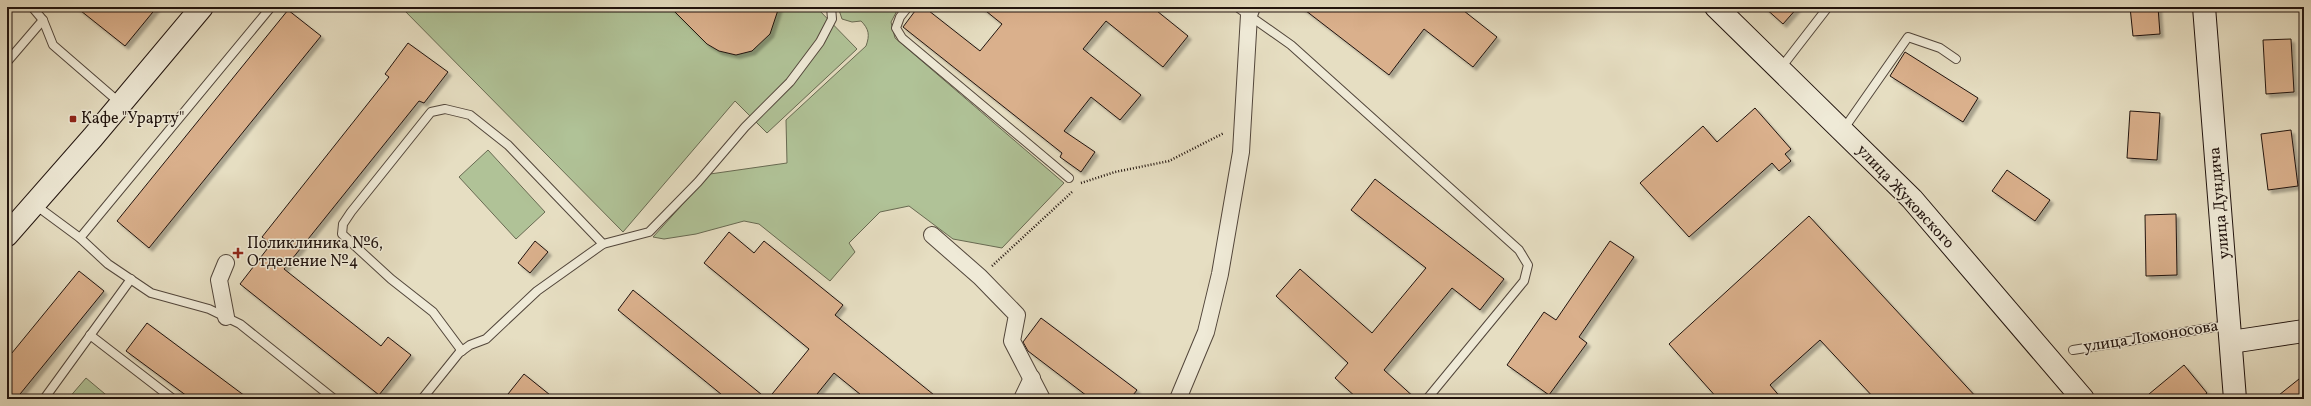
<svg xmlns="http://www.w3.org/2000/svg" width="2311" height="406" font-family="Vollkorn,serif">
	<defs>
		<filter id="shadow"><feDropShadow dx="3.5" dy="3.5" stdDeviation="1" flood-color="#0004"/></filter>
	</defs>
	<rect width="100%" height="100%" fill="#e6dec2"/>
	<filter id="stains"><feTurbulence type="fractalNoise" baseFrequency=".005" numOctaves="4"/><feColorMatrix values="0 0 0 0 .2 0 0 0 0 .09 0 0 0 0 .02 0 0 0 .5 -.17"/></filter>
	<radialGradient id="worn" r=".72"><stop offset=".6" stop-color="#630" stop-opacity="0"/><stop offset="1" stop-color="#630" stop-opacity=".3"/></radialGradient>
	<g fill="#b0c297" stroke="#686a52">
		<path d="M401 7H816L857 49 767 133 735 101 623 232Z"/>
		<path d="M838 7H899L891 22 895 38 1064 183 1002 248 953 239 909 206 880 212 849 243 855 252 830 281 759 224 744 221 696 234 664 239 653 237 710 174 787 163 786 120 866 46C870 35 869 29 861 21L852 22 842 19Z"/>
		<path d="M488 150 545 212 516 239 459 177Z"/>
		<path d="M86 378 111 399H68Z"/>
	</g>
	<g fill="#dab08c" stroke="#20130e" filter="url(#shadow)">
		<path d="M76 7H157L125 46Z"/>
		<path d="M670 7H779L770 34 752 51 736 55 719 51 707 44Z"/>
		<path d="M918 7H924L980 51 1002 24 981 7H1152L1188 36 1163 67 1106 21 1083 49 1141 95 1120 120 1091 97 1064 131 1095 152 1081 172 1060 157 1062 153 903 27Z"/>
		<path d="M1301 7H1459L1497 37 1473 67 1424 29 1389 75Z"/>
		<path d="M1764 7H1798L1783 24Z"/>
		<path d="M2130 7H2158L2160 34 2133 36Z"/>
		<path d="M288 10 321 36 149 248 117 221Z"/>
		<path d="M2291 39 2294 92 2266 94 2263 40Z"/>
		<path d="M408 43 448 72 424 103 419 101 284 269 381 346 388 337 411 355 379 395 240 284 271 244 262 237 389 77 385 74Z"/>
		<path d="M1905 52 1978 98 1963 122 1890 76Z"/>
		<path d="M1755 108 1791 149 1785 154 1791 161 1779 171 1772 163 1689 237 1640 183 1703 126 1717 142Z"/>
		<path d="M2130 111 2160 113 2157 160 2127 158Z"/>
		<path d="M2291 130 2298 186 2268 190 2261 134Z"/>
		<path d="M2007 170 2050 200 2035 221 1992 191Z"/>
		<path d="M1375 179 1504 279 1480 310 1452 288 1384 370 1416 399H1358L1335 378 1348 363 1276 296 1300 269 1372 333 1426 268 1351 210Z"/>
		<path d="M2176 214 2177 275 2146 276 2145 215Z"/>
		<path d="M1809 216 1978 399H1875L1820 340 1770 385 1782 399H1718L1669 344Z"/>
		<path d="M729 232 754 253 764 241 843 305 835 315 939 399H866L834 373 813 399H768L809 349 704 263Z"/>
		<path d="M535 241 548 252 530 273 518 263Z"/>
		<path d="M1610 241 1634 257 1579 337 1587 343 1549 395 1507 365 1544 312 1556 320Z"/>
		<path d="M79 271 104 291 16 399H7V359Z"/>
		<path d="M633 290 767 399H727L618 310Z"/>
		<path d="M1041 318 1137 390 1130 399H1091L1028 351 1023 342Z"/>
		<path d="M147 323 249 399H191L126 351Z"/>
		<path d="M2184 365 2207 393 2200 399H2143Z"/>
		<path d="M524 374 555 399H504Z"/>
		<path d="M2304 375V399H2274Z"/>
	</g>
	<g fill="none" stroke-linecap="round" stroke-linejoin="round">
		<g stroke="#52463b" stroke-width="10">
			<g id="lane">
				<path d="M32 7 43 20 53 45 120 103"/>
				<path d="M908 7 900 17 896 28 902 38 1069 178"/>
				<path d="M1237 7 1291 45 1519 250 1528 265 1524 281 1427 399"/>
				<path d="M7 62 43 20"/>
				<path d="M1780 69 1828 7"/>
				<path d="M1843 130 1908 37 1940 48 1956 59"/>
				<path d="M34 204 80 238 108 264 151 293 209 309 240 324 334 399"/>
				<path d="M80 238 271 7"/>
				<path d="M90 335 173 399"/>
				<path d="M2073 350 2228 325"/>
				<path d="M462 351 433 312 391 279 342 234 343 224 351 212 431 112 445 109 470 115 508 145 603 244"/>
				<path d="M44 399 131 279"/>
				<path d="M422 399 459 353 470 345 486 339 537 291 603 244 649 232 698 182 745 127 790 82 820 42 832 19 831 7"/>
			</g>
		</g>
		<g stroke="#52463b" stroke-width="18">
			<g id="street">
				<path d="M932 235 980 277 1017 315 1012 341 1042 399"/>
				<path d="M226 317 219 280 226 263"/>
				<path d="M1022 399 1032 378"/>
				<path d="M1178 399 1206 332 1220 274 1241 152 1249 15 1252 7"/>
			</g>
		</g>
		<g stroke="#20130e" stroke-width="24">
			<g id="secondary">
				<path d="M1716 7 1912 199 2083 399"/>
				<path d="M2204 7 2235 399"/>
				<path d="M7 235 93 137 202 7"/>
				<path d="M2231 342 2304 331"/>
			</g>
		</g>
		<g stroke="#20130e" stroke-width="2.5" stroke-dasharray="1 2" stroke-linecap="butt">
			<path d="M1081 183 1115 172 1169 161 1224 133"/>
			<path d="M992 266 1072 192"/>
		</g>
		<use href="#lane" stroke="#efead7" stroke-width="8"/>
		<use href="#street" stroke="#efead7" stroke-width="16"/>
		<use href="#secondary" stroke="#efead7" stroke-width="22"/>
	</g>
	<g fill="#8f2418" stroke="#efead7" stroke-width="1.5">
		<rect x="69" y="115" width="8" height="8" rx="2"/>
		<path d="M236 247h4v4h4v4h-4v4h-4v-4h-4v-4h4z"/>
	</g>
	<g text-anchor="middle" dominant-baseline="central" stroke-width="3" stroke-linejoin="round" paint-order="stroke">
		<g font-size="16" fill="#20130e" stroke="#efead7" text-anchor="start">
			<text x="81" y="119">Кафе "Урарту"</text>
			<text x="247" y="244">Поликлиника №6,<tspan x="247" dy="18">Отделение №4</tspan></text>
		</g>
		<g font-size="16" fill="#20130e" stroke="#efead7">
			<text transform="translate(1905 197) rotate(47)">улица Жуковского</text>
			<text transform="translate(2220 203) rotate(-95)">улица Дундича</text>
			<text transform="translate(2151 337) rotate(-9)">улица Ломоносова</text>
		</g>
	</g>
	<rect width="2311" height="406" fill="none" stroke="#e6dec2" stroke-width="24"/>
	<rect x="8" y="8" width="2295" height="390" fill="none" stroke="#20130e" stroke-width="2"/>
	<rect x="12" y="12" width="2287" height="382" fill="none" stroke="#20130e"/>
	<rect width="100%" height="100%" filter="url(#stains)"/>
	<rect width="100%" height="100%" fill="url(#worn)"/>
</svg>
